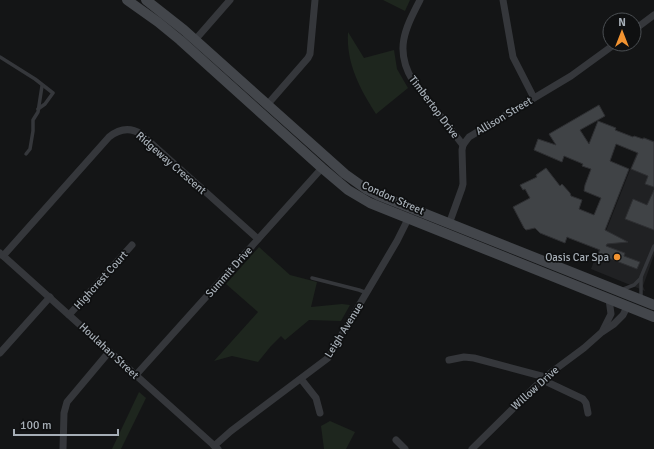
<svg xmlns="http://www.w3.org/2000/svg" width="654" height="449" font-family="Signika,sans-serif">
	<rect width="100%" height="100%" fill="#141516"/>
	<path fill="#202123" d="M643 137 654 141V255L643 286 645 291 591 269Z"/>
	<g fill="#1e261e">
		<path d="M383 0H410L405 11Z"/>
		<path d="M348 32 364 58 394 50 397 69 408 88 376 114C360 89 346 63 348 32Z"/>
		<path d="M259 247 290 275 317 282 311 307 342 304 350 305 341 321 309 320 285 340 281 336 271 346 258 362 232 356 214 361 258 312 226 284Z"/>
		<path d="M139 392 146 398 121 449H112Z"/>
		<path d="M330 421 355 432 346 449H324L321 426Z"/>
	</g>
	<g fill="#404346" stroke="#2e2f32">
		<path d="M599 105 605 116 580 130 589 144 598 121 616 128 615 130 633 137 634 136 643 139 644 138 654 142V187L645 184 648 176 631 169 638 153 616 144 610 161 629 169 605 230 628 242 607 244 606 246 625 253 624 256 640 262 637 269 603 256 602 258 597 256 600 250 569 238 567 237 565 243 540 233 535 228 526 230 524 228 513 207 530 198 525 189 523 190 520 185 537 177 536 175 546 168 560 186 562 184 570 193 571 196 582 200 579 209 594 215 601 198 584 191 585 185 591 169 582 166 583 164 564 156 562 162 534 150 538 139 556 145 549 134Z"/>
		<path d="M654 190V230L625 219 633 199 647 205Z"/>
	</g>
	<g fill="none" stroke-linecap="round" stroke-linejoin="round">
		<g stroke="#35373b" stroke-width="3.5">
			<path d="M0 57 35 79 53 93 45 104 38 109"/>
			<path d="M26 154 30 149 33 131V120L38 112 42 86"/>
			<path d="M312 278 359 290 367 293"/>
			<path d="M621 290 634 285 641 278"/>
			<path d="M641 299V277L654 246"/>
		</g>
		<g stroke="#35373b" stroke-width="7">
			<path d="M420 0C405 29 394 50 413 81L463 145"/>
			<path d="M503 0 513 57 534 98"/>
			<path d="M634 30 654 15"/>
			<path d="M195 40 230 0"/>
			<path d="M267 105 308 58 310 54 315 0"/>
			<path d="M449 224 462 188 463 184 462 150 463 145 469 137 571 76 615 44"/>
			<path d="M0 253 218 449"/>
			<path d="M3 256 109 137C119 129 130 127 141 134L258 239"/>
			<path d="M69 315 132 245"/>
			<path d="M603 330 611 314 609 299"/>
			<path d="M0 353 50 297"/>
			<path d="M449 360 464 357 474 358 545 377"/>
			<path d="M135 376 322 168"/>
			<path d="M301 379 316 398 320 413"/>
			<path d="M543 379 547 382 583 399 586 403 588 413"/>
			<path d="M396 440 405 449"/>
			<path d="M214 446 231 431 328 358 397 241 408 219"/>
			<path d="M63 449 64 413 67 402 109 352"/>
			<path d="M472 449 545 377 584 348 602 332 614 324 623 315 626 309V306"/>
		</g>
		<g stroke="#43464b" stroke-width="10">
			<path d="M127 0 158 22 180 40 322 168 348 190 370 203 654 317"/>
			<path d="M146 0 184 30 345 174 366 189 378 195 654 305"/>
		</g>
	</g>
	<circle fill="#f29331" stroke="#0f1011" stroke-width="1.5" cx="617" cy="257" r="4"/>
	<g text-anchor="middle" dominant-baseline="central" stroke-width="3.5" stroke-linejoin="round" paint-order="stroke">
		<g font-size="11" fill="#a6aeb6" stroke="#0f1011">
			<text transform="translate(434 107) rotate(53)">Timbertop Drive</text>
			<text transform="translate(504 116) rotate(-31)">Allison Street</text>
			<text transform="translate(171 163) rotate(41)">Ridgeway Crescent</text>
			<text transform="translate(393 198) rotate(24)">Condon Street</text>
			<text transform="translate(229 272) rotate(-48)">Summit Drive</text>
			<text transform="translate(101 280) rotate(-48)">Highcrest Court</text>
			<text transform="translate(344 330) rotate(-58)">Leigh Avenue</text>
			<text transform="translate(109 351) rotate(43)">Houlahan Street</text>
			<text transform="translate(535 388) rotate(-42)">Willow Drive</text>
		</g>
		<g font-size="11" fill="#a6aeb6" stroke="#0f1011" text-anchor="end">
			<text x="609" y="257">Oasis Car Spa</text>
		</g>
	</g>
	<g transform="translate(622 32)"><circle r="19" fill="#0f1011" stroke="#4b4f53"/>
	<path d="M0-3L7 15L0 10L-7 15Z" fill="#f29331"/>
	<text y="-6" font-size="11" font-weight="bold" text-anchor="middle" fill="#a6aeb6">N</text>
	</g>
	<path d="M14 429v6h104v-6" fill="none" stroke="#a6aeb6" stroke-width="2"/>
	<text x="20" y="429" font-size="12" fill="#a6aeb6" stroke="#0f1011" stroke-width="3" paint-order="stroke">100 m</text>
</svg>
